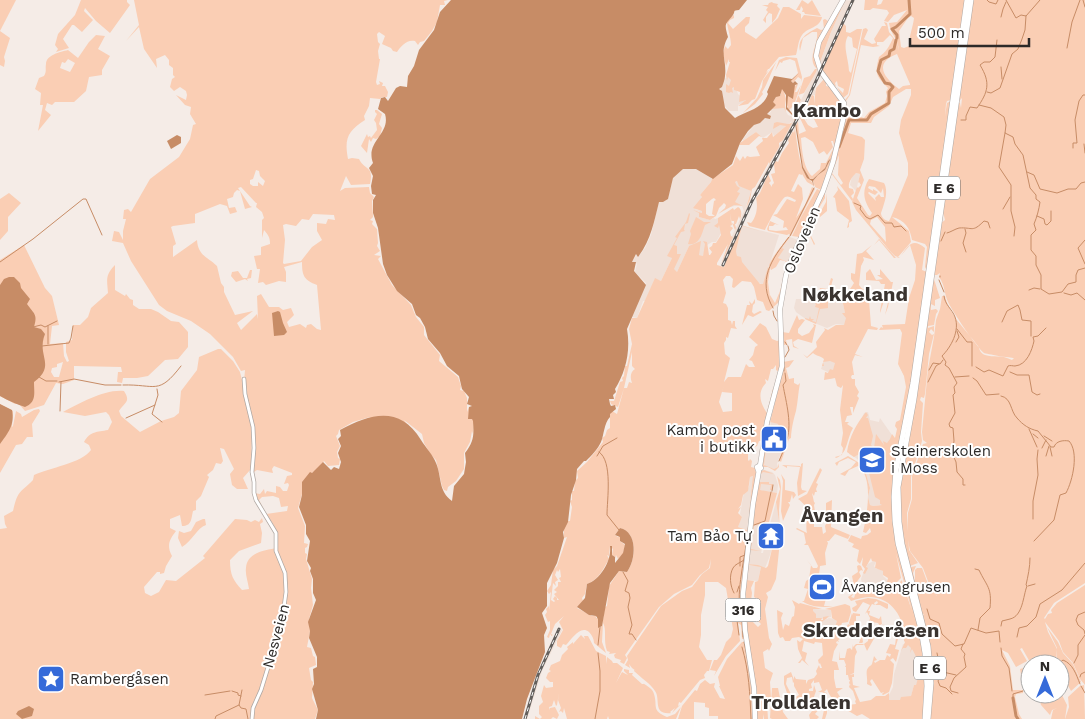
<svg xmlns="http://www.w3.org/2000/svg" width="1085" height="719" font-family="'Work Sans',sans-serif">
	<rect width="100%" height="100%" fill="#f5ece7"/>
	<g fill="#f0e0d7">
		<path d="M845 0 855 1 848 12 814 89 816 91 815 95 811 96 755 198 739 229 738 236 731 247 724 266 721 265 732 236 744 211 742 206 739 205 730 207 736 194 731 183 738 181 739 185 751 191 745 210 792 121 774 136 772 132 763 138 756 132 743 141V139L754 125 765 118 770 119 767 114 771 112V108H784L788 115 793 117V120L799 108 798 106 821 60 831 32Z"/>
		<path d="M728 77H732L738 94 746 101 738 105V111H729L723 104 722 91 719 88 722 87 724 79Z"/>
		<path d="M684 168H692L699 169 712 179 711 182 700 195 702 197 695 209 703 211 702 213 697 211 699 213V217L710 220 714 218 715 219 718 218 721 233 716 242H712L707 245 703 256 698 255 689 246 677 272 673 270 672 258 661 281 655 279 645 301H643L637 318 632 317 646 283 635 272 637 264 635 262H632L637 254 639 256 645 248 651 235 659 201 663 202 668 199 673 178 678 172Z"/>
		<path d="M856 173 860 174 856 191 850 185 852 176Z"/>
		<path d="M742 226 779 235 763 285 757 282 737 257 736 251Z"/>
		<path d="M790 237 798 240 788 262 778 258 783 249 782 248Z"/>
		<path d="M819 290 822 303 830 302 831 299 835 300 842 299 847 322 844 325 836 324 827 328 807 320 796 312 794 308 796 299H805L807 293Z"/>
		<path d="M832 359 837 363 833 378 830 379 828 372 821 369 824 360 829 361Z"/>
		<path d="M868 412 870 420 879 422 880 418 892 435 886 504 873 506 870 505 868 497 870 488 866 473 863 468 865 466 856 458 849 454 864 413Z"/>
		<path d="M771 422 778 424 782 435 786 438 777 464 778 467 774 469 765 466 764 464Z"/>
		<path d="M764 470 772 472 775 475 778 485 777 493 757 490 759 475 761 471Z"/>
		<path d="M753 476 754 477 747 530 738 527 742 517 740 514 744 492 749 487 750 477Z"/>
		<path d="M776 502 779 521 778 530 769 528Z"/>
		<path d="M769 522 761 553H763L766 538 770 539V548L772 549 769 558 765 568 761 567 758 581 747 580 748 565 759 566 748 564 753 526Z"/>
		<path d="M873 561 876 562 874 566 876 569H879L883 571V576L893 585 891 588 894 590V596L881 591H876L868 594 863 587 861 579 864 571 868 564Z"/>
		<path d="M813 609 831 610V617L816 620 811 615Z"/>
		<path d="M829 618 835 619 839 623 833 637 822 636 819 625 822 621Z"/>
		<path d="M558 628 562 630 542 671 527 719H524L539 670Z"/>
		<path d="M903 644 910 645 916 654 918 661V680L916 685H914L911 696 897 701 889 700 888 697 893 687 894 674Z"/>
	</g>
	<g fill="#faceb4" fill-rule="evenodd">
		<path d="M0 0H16L0 31Z"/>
		<path d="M81 0H127V2L130 5 110 33 96 21 85 8 84 11 93 20 82 32 74 25H72L63 39 69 48 56 52 58 49 55 45 58 34 75 15Z"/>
		<path d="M134 0H448L444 1 445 5H440L437 22 432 31 424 41 420 42 418 45 415 41C407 39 401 46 397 52L393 51 391 48 382 44 385 36 379 32 377 34 378 42 380 44 378 51 379 59H380L376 82 377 85 380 84 379 81 383 83 382 86H385L388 92 387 97H382L380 99 370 98 369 106 364 116 365 120C348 131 344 138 348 159L352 158 359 159C365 171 374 165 370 184L351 185 346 176 340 191 345 188 369 187 370 193 374 197 372 201 373 217 370 220 373 221 372 224 377 229 378 243 377 246 380 251 374 255 381 256 378 259 392 285 411 305 416 317 424 327V335L440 355 439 361 458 377 461 386 460 390 464 391 467 398V412L469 407 475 410 473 434 472 431 470 442 464 453V469L456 481 448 487 447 491 444 490 442 486 436 460 431 455 424 443 422 434 404 420 407 424H353L371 417H370L353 422 339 430 338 434 336 436 340 446 337 452 338 458 340 459 339 465 328 466 324 461 320 467 307 477 298 508 305 526 304 543 308 544 307 547 305 548V553L307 554 306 559 312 579 311 588 313 605 309 619 310 631 307 647 311 648 313 656 315 657 316 665 309 668 311 680 313 682 312 698 318 710 315 719H0V529L7 528 5 524 4 516 13 511C18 490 19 494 33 480L34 475C49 468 82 463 91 450L89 445 84 442C90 431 97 432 108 430L112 422 109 415 106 412 85 416 63 412C81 403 104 389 124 391 131 402 125 402 119 411L121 416 140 432 161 421 174 417 179 413 181 391 197 370 199 357 218 349H221L233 361 240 372 242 380 252 426 251 469 243 478 248 489H237L232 485 230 474 234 469 224 449 220 448 223 461 221 464 216 463 213 470 207 475 209 477 201 496 196 501V510L193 511C191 519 192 526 182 526L180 515 170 519V528L176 531C170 539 166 545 172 556L166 566 164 573 160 574V572H157L144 587 145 593 151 596 159 592 166 580 176 581 205 558 203 556 235 519 247 520 251 522 255 520 259 522 262 518 263 522 260 524 262 533 261 543 239 551 230 560C230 575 233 580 242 590L249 589C248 582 245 574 246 568 247 552 266 550 277 548 277 544 278 539 278 536 275 521 259 508 254 493L260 494 264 489 265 494 267 491 276 493V486L280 487 283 491H287L289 485 288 483 284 484 287 476 292 475V473L274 466 272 469 273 473 257 470 254 472V425L244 382 245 370 241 371 233 357 210 334 191 321 167 311 159 305 131 261 123 243 112 241 114 231 119 232 123 240V231L126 219H123L124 210 128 209 131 212 150 179 179 157 190 139 193 125 196 124 190 114 191 107 185 105 176 95 186 100 187 95 186 91 180 87 174 91 170 87 172 79 175 77 173 75V68L169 65V60L165 55 156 59 157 68 144 49 139 27 126 41 139 25ZM256 170 259 171 260 176 265 181 263 186 258 182V186H253L250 184V180L253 179ZM241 187 256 203H257L256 207 262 212 264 218 262 220V238L264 230C268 235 270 237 270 244L261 247V255L254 256 257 269H260L258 283 263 282 266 285 279 281 286 282V272L284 267 302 262C302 276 304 280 317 285L321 330 317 329 311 324 307 325 306 328 300 324 289 327 287 322 294 315 291 308 283 310 279 307H269L261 294 257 296 258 319 257 314 241 330 237 323 253 311 235 315 224 292V287L221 283 217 266C208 257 198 256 197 240L173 257V246L176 244 171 227 173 226 195 223V214L220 204 227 206 230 214 237 212 235 207 229 208 227 199 233 197 234 193 237 190 240 191 245 209 252 207 250 206 238 188ZM313 214 334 215 335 220 328 219 326 224 317 223V231L322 240 312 247 301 261 284 264 283 263 285 240 283 225 286 224 296 226 302 219 309 220ZM273 496 279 498 281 507 288 506 287 511 266 514 259 500 262 497Z"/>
		<path d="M802 0 808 4 812 0 821 16 805 14 804 12H802L803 9 801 6 800 10H796Z"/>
		<path d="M865 0H878L877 5 881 4 883 0H966L951 100 947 101 946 104 945 116 947 103 951 101 927 271 925 267 927 247 925 244 912 240C910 228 905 220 892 217L909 231 911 242 898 257 895 256 890 251 856 210 852 202 857 187 858 188 861 185 859 182 858 183 860 174 856 173C852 177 848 182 849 188L853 189 854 193 851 196 853 199 852 201 831 173 845 116V100L849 95 863 29 866 28 868 30 864 39 872 44 876 43 874 39 882 26H886L884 22 887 23 889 32 897 42 899 51C898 37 891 36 889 23L897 22 907 10 894 15 888 22 884 21 889 13 887 10 873 8 870 10H864ZM911 16 914 18C913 27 909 36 909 46L904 48 901 47 899 31 908 18ZM890 35 893 38C889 47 886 52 879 57 874 75 877 76 888 88L886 92 887 96 885 103 869 112 864 118 855 115 847 117 846 101 850 95 861 45 873 47 880 46 877 45V42H883ZM897 54 910 84V85L903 86 899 89C884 78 873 63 897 54ZM906 89H911V95L901 120 899 133 908 163V175L891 217 889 221C885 221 881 217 881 213 884 204 889 192 884 183L869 179C861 192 864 201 872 213L870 216 868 215 857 198 864 180 860 170 864 159 865 140 862 137 848 133 851 123H871L874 117 889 106 893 97ZM839 155 838 175 843 183 841 185 832 173ZM869 186 875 187 881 193 883 188 884 197H881L879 194 875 198 876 201 868 193 869 192 875 195 878 192 873 189V191L868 188ZM877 217 885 227 886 242 870 224 871 220Z"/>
		<path d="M973 0H1085V583L1054 603 1044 618 1045 619 1048 614 1052 613 1051 610 1057 603 1085 585V685L1080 679 1073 663 1063 652 1059 641 1045 622 1048 632 1057 649 1056 664H1031L1022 648 1020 649 1027 661 1016 667 1008 653 1002 650 1010 666 1013 690H1023V693L1016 694 1015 697 1019 714 1022 719H930V648L923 615 924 614H922L910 569 911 567 916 566 913 573 915 581V570L917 568H922L928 584 937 596 929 584 923 568 910 551 908 540V513L912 499V476L923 444 927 443 923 440 922 432 928 369 934 337 936 320 940 309 942 296H945C949 315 967 331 978 346 980 350 980 353 985 355 994 358 1000 354 1012 360L1014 358C1011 358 986 354 984 353 978 349 952 311 948 302 944 293 945 285 939 277L940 273 937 275H933L940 224 945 220 943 212 957 102 960 103 961 108 962 98 959 101Z"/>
		<path d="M845 1 831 32 819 65 818 60 819 44Z"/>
		<path d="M772 2 773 3 778 4 777 6 780 9 776 18 772 23V14L769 13 766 17V23L763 20 768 12 766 10 768 7 762 5H768L769 3Z"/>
		<path d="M783 7H789L801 14V19L804 15 822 17C820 28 808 27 802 35 798 41 798 48 796 55L779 57 769 69H768L766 73 769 70 762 81 755 99 752 100 748 104 738 106 746 100 739 102 740 92 734 90V87L732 88 733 93 731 92 729 93 726 92V84L729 86 731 80 728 77 727 81 726 75 730 62H729V59L726 66 723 53 725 46 728 49 731 45C731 38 728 30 727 23L728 18 734 15V18L730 20 728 23 733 29 746 17H750L749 23 745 27V32L756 39 778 18Z"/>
		<path d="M825 19 828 21 818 41 817 69C806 59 819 43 817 32H812L803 38 800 51C797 39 807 33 817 28L821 30 824 29 823 20Z"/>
		<path d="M843 23 846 26V32L850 33 857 29H862L848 94 843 98 837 87 843 93 844 89 838 86 837 81 835 83 836 87 822 71ZM848 36 852 38 853 47 857 49 851 73 849 71C849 60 842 45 848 36Z"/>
		<path d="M0 31 10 38 4 57 5 61 4 67 0 65Z"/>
		<path d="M96 35 105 36 98 49 110 56 102 70V75L89 77 86 91 74 102H55L52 105 47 103 45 110 51 115 38 131 43 105H40L41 93 35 89 39 78 44 76C47 71 45 69 46 64 46 55 60 52 68 50L78 58 89 42ZM68 59 75 63 70 72 60 68 62 62 65 63Z"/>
		<path d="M786 57 797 58 802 77 801 82V79L798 77 793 83 791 81 798 73 795 61 790 59 783 61 779 69 782 63 780 62 775 71 779 60Z"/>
		<path d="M777 61C772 69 766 88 762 92L763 94 755 104 743 113 757 98 762 87 763 80Z"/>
		<path d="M815 69H817L816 72 804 93 798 95 801 100 796 108H794L804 78 810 76Z"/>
		<path d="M824 79 829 85 826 83V86L831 87C844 99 844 112 840 130 838 136 838 141 834 145L833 141H831L833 147 827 155 824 151 819 154 813 142 805 137 801 138C802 149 803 168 812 176L820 169 821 163H826L834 147 836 146 821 190 815 187 813 181 818 175 825 170 831 158 828 161 825 168 813 179H810L803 167 796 126 798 121 799 134 806 131 800 118 803 113 808 114C807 107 808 102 812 95L814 96V104L816 88ZM807 115H812L818 127 813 128 808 125 803 117 806 116 807 121Z"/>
		<path d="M798 84 795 92H797L801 85 794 105 789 110C784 102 789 88 798 84Z"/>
		<path d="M781 89H783L786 99 785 105 786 112 784 108 771 109 776 105 772 103 777 96 781 95Z"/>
		<path d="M375 110H377L382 114 379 124 382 128 380 136 376 139 373 138 371 142 369 139 367 153 361 146 367 134 368 137 370 136 371 138 377 130 376 123 374 120 377 114 375 112Z"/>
		<path d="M777 122 788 124 792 123 783 140 779 143V147L769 164V162L755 187 752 189 750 200 746 208 751 191 739 186 737 181 735 182 737 186 740 188 737 192 740 193 735 202 743 206 734 205 718 214 725 208 726 205 724 203 719 208 716 216 710 220 699 217V213L693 210 702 213V211L693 208 702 197 700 195 711 182 712 179 733 165 736 156 740 161 743 156 745 159 747 156 750 157 760 156 756 147 763 141 762 138H767L772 132 773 137 786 126 780 125 773 129 774 123ZM714 198 716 200 714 201 712 214 715 216H709L706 214V204L712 199Z"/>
		<path d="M795 127C796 137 799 161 803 170 806 177 812 180 814 186L807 182 802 174V175L799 174 791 191 794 192 798 184 802 188 803 199 796 218 805 205 812 187 815 189 791 236 789 234 787 235 768 231 767 229 770 221 779 225 775 224 773 226H769V230L776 231 788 230 786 227 783 228 784 221 773 215 777 214 787 199 795 202 796 200C793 199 789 195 785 197 779 202 769 222 765 230L749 226 747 222 751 223C757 216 758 206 756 198L760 193 768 174 771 181 769 183 772 187V185L774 183 771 174 775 173 774 164 776 161 778 162 782 153 789 143 788 140 793 131 794 133Z"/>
		<path d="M756 132 762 137 759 136 749 145H739L740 143Z"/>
		<path d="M837 186 849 201 852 221 849 223V227L847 228 849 220 837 211 835 198 833 197 838 190Z"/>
		<path d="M817 189 821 191 801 235 799 237 792 236 801 217Z"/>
		<path d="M825 192V198L819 208 821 211 826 202 827 193V211L820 217 813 215Z"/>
		<path d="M9 193 21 203 8 217V231L0 240V199Z"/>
		<path d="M738 207C742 209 742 215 740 219L739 216 736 224H735L736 228 735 230 732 223 734 224V221H731L730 213 732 225 730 226 733 228 730 232 731 236 733 237 721 265 728 244 717 263V265L724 267 731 247C738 241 738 232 741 225L760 231 742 226 736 251 737 256 741 257 742 262 760 284H763L768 267 770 269 768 282 770 297V295L775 303 780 291 787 264 785 261 780 260 776 267 771 270 769 265C774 254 781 247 788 237H790L782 248 784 249 778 258 788 262 793 250 779 302 769 311 766 310 763 302 757 300 754 287 751 282 742 281 734 288 732 287 733 279 730 276H726L723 280 726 293 723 303 726 304 728 308V320L731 321 732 325 733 321H735V326L737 329 731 328 728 338 726 337V340L724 343 725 354 730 358 724 382 728 377H741L746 364 749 367H755L752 361 749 360 753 355 755 347 758 345 749 337 760 323 766 327 772 339 777 341 780 340V365L779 372 776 370V365L773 369H771L768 381 765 379 766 383C757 392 760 403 767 413L773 388 774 393 762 437 763 441H759L757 446 752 448 751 453H748V460L749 461 750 459 752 461 751 467 755 468 760 458 755 468 756 473 751 513 749 514 753 476 750 477 748 491 743 495 741 505 738 509 741 507 738 513 742 517 738 527 747 530 750 518 740 599 738 600 742 608 744 636V639H742L741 625 738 623 740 641 726 656 714 676 716 671 710 670 714 660H717L721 655 726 642 731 637 733 629 726 588 718 582H705V595L701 615V635L699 647 707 660H712L709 671H707L704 675 705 678 700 680 681 703 679 702 678 706 680 705 672 713 675 708 670 712 671 713C652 715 661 699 655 691 652 685 640 677 634 671V670L636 671 632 668 629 664 630 668 625 665 628 660 627 656 661 606 682 591 692 587 702 574 710 568 711 559 709 568 700 575 692 585 674 594 659 607 625 655 627 658 624 664 620 662 621 660 615 658 614 655 616 653 609 654 610 652 607 651C603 641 607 629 603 623L602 642 606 653 594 643C594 639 592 635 589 632 580 625 572 639 566 645L563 644 561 648 557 646V641L563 630 559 622 564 616 555 624 551 634 553 635 551 636V642V635L550 634 549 638 547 637 550 630V621L548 622 545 615 547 612 546 609 549 606V611L551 592 549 594 547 591 551 585 553 570 557 566 567 537 564 538V527L568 521H570L572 507 570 501 572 500V491H574L575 481 578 478 577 471 587 462 603 442 602 438 605 436 607 430 610 428V414L612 411 617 414 624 388 618 407 611 404 610 401H614L620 382 623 381 622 378 624 376 625 366H627L632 344 629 329 632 318H637L655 278 661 281 672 258 667 256 677 238 675 237 686 222 689 213 690 214 688 223 685 224 684 230 685 231 681 232 674 245 677 246V254H681L674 269 677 272 689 246 701 241 699 255 703 256 705 244 703 241 707 242 709 255H710L712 252 709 248 712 246 713 243H716L721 235 719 225 718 228 714 226 718 223V218L733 208 734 210ZM632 352V366L635 369C630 372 630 378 632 383L629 382 627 388H624ZM724 385 722 392 732 393V411L723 412 719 402ZM620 528C638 532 636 560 627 572L619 571 609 586 607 606 605 607 602 626 599 628 598 618H596V616H592L577 608 583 601 582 598 585 594 587 584C598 580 602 571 609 559L607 555 609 556 610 546 613 549 612 555 615 557V559L616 555 618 559 623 554 625 545 620 541V536L618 537 615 535ZM560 569 561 577 559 578 561 582H558V586L554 590 557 592 554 594 559 600H557V598L555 596 553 599 555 601 554 602 551 600 553 583 556 586 555 582 558 580 555 575 557 570 558 572Z"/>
		<path d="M696 217 704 222H711L705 225C702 233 700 246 688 244L691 234 690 231Z"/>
		<path d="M807 228 815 244 814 245 810 236 807 238 798 264 792 262 802 241H804L803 240Z"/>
		<path d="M873 232 896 258 900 257C908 246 912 237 925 248L922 270 927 272 909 397 893 486 923 647 926 683 923 719H870L862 714 857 716 845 709 840 710C837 702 829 697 827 689L824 692 827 693V713L825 719H822L824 710 820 708 815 714 819 717 817 719H810L809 715 812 711 811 708 815 700H822V693L824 692H818L822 690 819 682 814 683V680L811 684 812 688 809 689V691H813L814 685 816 691 811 705 804 710 807 703 811 702 807 701 805 705 803 704 802 706 803 707 801 710 802 707 793 710 791 708 797 706V703L792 697 789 699 784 684V676L791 672 794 680V676L796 679 806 680V684L808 680 814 678 817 674 816 671 819 665 820 668H822L820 663 819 664 818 660 823 655 822 643 815 642 814 644 804 641 802 651 807 653 805 661 809 666 802 660 800 663H798L802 658 798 649 797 640 800 642 803 639 799 637 792 638 790 641H785L783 637 780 638 778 633 777 610 783 613 781 618 783 630 785 624 789 626 792 617 794 616 795 607 792 600 799 604 800 603 822 609H813V611L816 614V618H822L821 620H823V617L829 616 826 619 820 623 823 632H830L826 630 827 627 831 628 833 633 834 629 837 628 835 627 837 621 832 618 831 610 825 609 845 604 850 606 851 612 848 622 842 623 837 636 840 639 838 640 839 642 837 641 836 643 838 644 834 651 832 661 837 662 839 670H834V678L836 688H843L837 692 842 700 848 696 843 701 848 705 856 704 855 701 856 700 853 691 849 687 850 684 852 687 849 683 850 680H849L848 675H846V667H845L846 665 844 660H839L840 651V658H845L847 649 850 648 852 650 853 644V647L856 644H863L864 645H857L855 647 857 652 855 656 854 673 849 675 854 674V677H852L853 685 860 687 854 688 860 702 871 700 876 696H885L889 693V700H900L901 697 911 696 914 685H916C920 674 919 659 912 649L910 653 911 648 908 645 906 648H903L901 651 905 642 904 641C906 621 893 598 871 597 864 597 857 599 851 601L848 597 854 593 851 597 854 598 856 592 862 589 864 590V588L869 586 877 589 876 592 879 588 887 589 888 591 900 586V582L902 580 903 588 905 590 912 611 896 554 901 578 896 583V585L892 586 887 582 888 578 883 575V571L875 568 876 562 872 561 871 558 866 567 868 568 865 574 863 573 865 569 862 565 863 557 860 564 857 561 859 550 852 547 854 544 848 541 851 535 861 539 862 536 867 535 871 532 870 528 866 533 863 532C867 515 874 477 858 466L849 470 845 476 840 474 851 468 856 462 848 458 839 462 837 466 835 463 848 456 864 466 870 488 868 497 870 505 873 506 882 505 880 504V500L875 497 869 473 870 471 872 473 874 472 875 468 878 469 880 464 884 463 886 458 882 457V455L885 454 886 451 884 448 879 450 874 448 876 434 884 445 883 441 887 443 890 439 892 434 895 438 897 429 895 426 896 422 900 420 906 387 904 376 898 364 902 333 900 329 879 330 881 327 883 328 882 325 905 324 909 298 915 280 916 265 910 245 899 258H894L879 240 874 245 879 239ZM792 677 793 683 794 682V686L799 695 793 698 786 684 787 678Z"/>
		<path d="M24 245 45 288 52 296 59 325 52 326 50 344 63 343 64 356 67 362 69 361 66 352V342L72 340 73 325H80L88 317 91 308 108 293C107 280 105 275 115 265V290L125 296 126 294 130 299 133 300V305L139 309H151L158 312 171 321 179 322 188 332V347L178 359 165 360 148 376 137 378H123L122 383 117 382 118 372H122L121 367 74 366V380L63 384 56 383 44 405 25 411 19 404H15L0 396V260ZM63 362 59 377H54L51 372 52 368 57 367V364Z"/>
		<path d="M872 245 866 251 874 260 863 257 864 260 861 266 859 285C862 290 867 289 866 298L869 300 871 326 878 328 877 330 868 329 855 354 863 357 855 355 852 362 854 375H852L851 377 852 379H855V385L859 392 857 396 859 398 853 413V407H850L852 415 847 416 845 422H849L847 424 853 428C846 440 848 454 836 458L835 457 842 455 843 448 841 445 843 433 840 410 843 385 841 388 837 386 835 378 824 380 825 372 828 373 830 369 827 368 833 370 835 363 830 361 823 362 824 366H822L824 359C821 356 816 356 813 353L807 358 803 354 807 357 817 347 816 342 825 330 824 328 828 330 836 325H844L846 318 842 313H845L842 299 835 300 831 299 828 302V308L820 309 816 324 805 319V318L809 319 810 316 811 319H814L812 321 816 322 819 308 815 307 816 304 810 298 812 296 811 294 808 293H813V295L814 292 819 291 820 288 828 289 831 278 833 279 830 290 831 298C841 299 849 292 854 283L851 279V273L855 274 857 254 862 253Z"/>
		<path d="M870 269 876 280 883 279 877 275H880V269L891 282H893L888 307 885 315 888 302 884 301 880 313V311L885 284H881L879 281 866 280V273Z"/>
		<path d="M250 270H252L251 278 247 279 248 281 245 279 236 282 231 276 232 272 238 271 243 278H247Z"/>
		<path d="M933 276 940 298 935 300V306L931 304V310L936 309 938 311 936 314 934 325 928 326V328L934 326V332L931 329 929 332 932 335 934 334 929 354 925 394 924 398 921 397 920 400 923 403 921 432 922 441 911 477V499L907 513 909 550 918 563 910 566 902 538 899 493Z"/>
		<path d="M755 299V303L753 305 752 312 754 314 760 311 762 312 753 317 748 315 742 325 747 305H750L749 301 752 304Z"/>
		<path d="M797 315 799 320 802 319 805 320 798 329V333L802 336 809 333 814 326 813 324 816 325 812 343 798 339 793 342 794 346 799 349 793 347 792 339 786 340 787 344 782 346V332L789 333Z"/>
		<path d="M794 360 789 367 786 368 789 379 794 378V383L798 385 800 383C798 393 798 401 796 411 795 414 791 429 791 438L789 439 781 462 779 460 786 438 782 435 778 424 770 422 764 465 774 469 778 467V463L779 467 775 471 768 467H763L762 465C766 429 779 395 783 362Z"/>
		<path d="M0 404 13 411 12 427 13 426 16 411 21 414 22 417 34 410 39 409 40 411 32 424 33 437H27L22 444 16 445 0 473Z"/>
		<path d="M866 412 868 415 866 418H868L873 436 871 445 873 447 870 449 871 452 867 456 861 453 854 457 847 452C849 437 857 423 866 412Z"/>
		<path d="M803 463 801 487 802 490 807 491 798 496 797 483 800 467 787 466V468L782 465 800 466 801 467V464Z"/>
		<path d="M820 468 822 470 816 483 818 484 816 489 817 492H815L814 496 812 493 814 502 815 503 814 505 815 512H813V515H815L813 521 818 523 814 524V527H822L823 534 826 532 825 526 828 520 826 514V503L832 500 831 527 850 535 848 539 835 534 829 541H827L828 543 825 553 826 565 820 566 819 575 828 578 827 579 830 584 824 606H833C822 608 811 607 802 601H804L808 589 804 588 806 581 809 579 811 565 807 560 813 568H817L818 566 808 545H804L806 543 804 533 796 529 797 528 807 533C804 521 813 509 798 499L807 494Z"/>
		<path d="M764 470 774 474 763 472 760 475 759 482H769V484H773V490H770L771 485 761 484 760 490 777 493 769 522 754 526 751 549 761 551 749 550 747 564 758 565 766 568 768 566 772 549 770 548 772 541H776L779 521 776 502 780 489 777 476 780 480 781 487 779 510 780 541 776 579 771 590 766 593 768 597 765 609 769 638 772 644 769 651 768 649 763 652 765 668 773 673 770 682 771 698 767 704 768 719H764V714L763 719H756L755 688 745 620V577L746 579 747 576V580L754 581 751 588 752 593 751 601 754 605 755 619H753L752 621 758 627 761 624 758 621 759 615 757 610 760 605 757 603 759 600 754 597 755 582 758 581 761 567 749 565 747 575V570L745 574 757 483V481V489L760 472Z"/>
		<path d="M781 474 785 480V490L794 492 796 495 793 499 792 494 790 502H788L790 505 783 521 781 511 783 481Z"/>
		<path d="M203 519H205L206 525C197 528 192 541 182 547L178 538 179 531 184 533 191 531 196 522Z"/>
		<path d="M859 565 861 566 863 571 861 570 859 572 861 576 854 586V591L850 593C856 588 853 582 852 576L858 572 857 566Z"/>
		<path d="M868 598 876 599 888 604V608L887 609 880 605H875L878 603 877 601 874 603 875 605 872 604 868 611H870L869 615 879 619 881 616 882 624 888 626 881 624 880 626 878 623 872 622 870 620V634H875L874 639 876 635 867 651 864 644 868 641 869 629 868 627 870 618 867 612 865 614 870 605 863 602 856 612 853 611 852 608 857 605 855 601Z"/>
		<path d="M852 613V615L853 613 860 614V616H856V628L853 626 854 629H861L863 642 862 643H859L862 635 860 633H855L860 636 859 638H850V634L845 633 842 638 848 624 850 625 849 623Z"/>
		<path d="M1047 627 1058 642 1063 653 1073 664 1081 682 1071 691 1066 682 1063 681 1060 682V664H1057V648Z"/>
		<path d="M581 635 585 639 584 636H588L596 651 606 656V664L607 657 612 661 613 663H617L623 668 616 683 622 672 628 675 624 671V669L629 670V673H633L632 675 642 684H644L643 683C647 686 653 689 654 694 658 707 651 710 667 717L675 714 681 707 676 719H609L608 716 607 719H567L564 708 563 713 561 711 559 712 561 708 558 700 559 693 557 705 556 706 554 700 552 706 549 707 550 710V708L555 707 559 715 557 719 553 717 551 719H535V716L540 719 542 717 539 714V706L543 702 541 696 544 685 546 688 553 687V682H550L546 678 548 673 551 671 549 670 551 665 560 661 562 655 568 649 567 647 573 642V644Z"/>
		<path d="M896 638 898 639 895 649 899 650 896 662 893 658 890 660 894 664 892 683 889 692 883 695 882 694 884 692 881 693 872 679 870 681 872 685 871 686 867 684C868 678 865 671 868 668 869 666 871 666 872 664L874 656 877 660 874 661 875 663 880 660H885L887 655 890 657 891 654 886 653 890 644 895 645Z"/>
		<path d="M742 642H745L753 684 754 719H718V716H709V708L705 707V703L694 702V719H678L682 706 695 690 697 691 700 684 705 680 710 684 715 683 714 687 720 698 725 699 719 686H720L718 677 727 659Z"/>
		<path d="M1030 665V683L1023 685 1020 669 1027 667 1028 671Z"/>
		<path d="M1084 685 1085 719H1065L1069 707 1068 697 1080 686Z"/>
		<path d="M772 688H778L783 712 788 719H772L770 718Z"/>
		<path d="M1060 691 1067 705 1065 719H1051L1053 710 1057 708 1052 710 1050 715 1049 714 1041 705 1038 694H1060Z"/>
	</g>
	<g fill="#c78c66">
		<path d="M451 0H747L739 10C732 11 736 10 733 15 725 25 724 23 728 37 719 53 727 60 725 76 725 79 723 84 722 87L719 89 722 91 725 108 735 118C746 111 763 109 768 94L767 92 774 76 792 79 799 73 791 81 793 83 795 81 798 84 795 85 793 99 788 96 787 107 795 117 803 167 810 179H813L825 168 828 161 831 158 825 170 818 175 813 181 814 187 812 181 807 178 802 168 794 117 786 109V95L782 89 780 96 776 97 773 102 776 105 767 114 771 116 770 119 765 118 760 123 754 125 748 131 740 143 732 164 713 179 696 169H683L673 178 668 199 663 202H659C654 222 651 240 638 257L636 254 632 262H636L634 271 646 285 627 329C631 352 625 373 615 389L616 392 613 395 614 399H609L610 404 611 406 615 405 616 409 610 414V417C604 423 604 435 601 442 598 449 591 456 586 461H584L577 469 576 480 571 495 568 522 563 532 564 538 557 563 547 583V606L542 613 547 628 544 635 545 652 527 699 522 719H316L318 710 312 689 314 684 313 669 317 667V657L309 638 310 631 308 622 316 600 313 593V579L310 571 311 568 307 561 310 541 306 534V525L299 507 302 495V482L310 472 312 473 323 462 331 470 334 467 339 469 341 462 338 453 341 446 338 439 341 436 340 430C372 413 400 406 421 440 426 448 433 455 436 463 442 477 438 491 452 501L454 486 464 474 466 462 465 453C474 442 474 435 473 421L472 419H468L469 407 472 406 467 404 469 397 462 389 459 376 447 366 440 353 428 339 425 327 420 318 416 315 412 304 397 291 387 275 383 264 378 228 373 213V200L376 195 372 194 371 186 373 176 369 168 373 163C365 141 391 134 385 114L378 109 381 98 385 97 388 101 396 88 400 86 407 87 408 76 414 66 419 50 434 30 440 12Z"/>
		<path d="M177 135 181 137V143L171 149 167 141Z"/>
		<path d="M9 277H14L20 283 21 288 30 299 27 304C34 314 38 314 34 327L41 329 45 334C36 356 57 365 34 382 34 393 37 402 25 407 16 404 9 401 0 396V285L4 279Z"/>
		<path d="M278 311 280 312 283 323 287 332 284 335 274 336 272 313Z"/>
		<path d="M0 404 12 410C15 425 8 433 0 444Z"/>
		<path d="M620 528C638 532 636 560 627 572L619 571 610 583 602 626 598 628V619L596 616 589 615 577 607 585 598 587 584C599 580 612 562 610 546H612V555L615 557V563L623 553 625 544 620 541V537L615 535Z"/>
		<path d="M29 706 34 709 32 716 22 719 16 714 18 711Z"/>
	</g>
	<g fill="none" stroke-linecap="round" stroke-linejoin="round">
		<g stroke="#c78c66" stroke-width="1">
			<path d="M987 0 989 2 996 4 998 0"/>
			<path d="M1006 0 1016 18 1021 15 1026 16 1040 0"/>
			<path d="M1083 0 1085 7"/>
			<path d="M1001 17 1003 9 1006 2"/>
			<path d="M1067 48 1072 22 1080 0"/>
			<path d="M1001 67 1002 79"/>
			<path d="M987 92 991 93 1000 88 1012 54 1018 49 1022 39 1025 30 1026 16"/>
			<path d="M979 105 991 108 1004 117 1006 125 1005 133 1013 137 1015 144 1023 155 1030 188 1036 195V199L1040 202C1039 209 1037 217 1034 224L1036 230 1031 235V250L1036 256V265L1041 275V289L1049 294 1062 292 1068 284 1076 282V275L1078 270 1085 268"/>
			<path d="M961 120H966V116L970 107 977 108C988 92 991 83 980 65L984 62H990L995 57 997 40"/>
			<path d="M1005 133 999 167 1011 185V211L1015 227 1014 236"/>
			<path d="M1084 144 1085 153"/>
			<path d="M1073 148V143H1077L1075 120 1079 101 1083 95H1085"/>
			<path d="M1027 172 1034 175 1040 189 1057 193 1068 189H1076L1081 183 1085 182"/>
			<path d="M854 203 861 206 860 209 866 217 870 219 878 215 885 223H892L894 227 901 226 906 231"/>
			<path d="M1003 209 1010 197"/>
			<path d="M1037 216 1044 219 1045 224 1047 225 1051 221V211"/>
			<path d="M965 229 966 233 963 243 966 252"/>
			<path d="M947 233C951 232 955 229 959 228 973 227 972 233 984 221L988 222 990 228"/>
			<path d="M790 236 814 188"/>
			<path d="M1085 240 1078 248 1085 264"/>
			<path d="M941 241 945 232"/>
			<path d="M0 262 33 239 83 199H86L102 235"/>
			<path d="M940 276V277"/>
			<path d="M939 280 944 292"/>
			<path d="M1029 290 1034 288 1040 289"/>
			<path d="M1064 293 1071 295 1077 293 1085 300"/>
			<path d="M944 296C945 305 952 309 955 317 960 331 951 347 942 356L946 362 945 365 949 368 957 383 954 387 955 393 953 395 955 413 949 424 950 427 953 428 954 441 952 453 956 462 957 472 963 479V485H965"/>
			<path d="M773 308C757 280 771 260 789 237"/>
			<path d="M773 311 774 316 777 321"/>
			<path d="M1002 322 1007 311 1018 305 1020 310 1022 320 1031 321V336"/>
			<path d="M48 326V344"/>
			<path d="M33 327 41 325 45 327 57 321"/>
			<path d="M957 329 967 342H972V366"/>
			<path d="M785 342 787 345"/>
			<path d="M956 342 959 337 957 331"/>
			<path d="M42 346 69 343 71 338 73 326"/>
			<path d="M785 357 789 350 788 346"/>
			<path d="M976 367 984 372 989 370 1003 376 1008 366C1010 365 1013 366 1015 366 1027 365 1032 350 1034 341L1033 337 1038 336 1046 328"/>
			<path d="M929 370 933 363 940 364 943 360"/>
			<path d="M784 371V362"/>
			<path d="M1010 372 1017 375H1029L1032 392 1037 395 1040 394"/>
			<path d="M785 373 786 381 783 385C786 402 793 426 786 442"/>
			<path d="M39 377 46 381H57"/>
			<path d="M955 377 969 376"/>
			<path d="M973 378 977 381 986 395 999 394"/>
			<path d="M59 382 74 379 105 385H121"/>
			<path d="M928 382 936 366 939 364"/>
			<path d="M123 385C156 384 158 396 181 366"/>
			<path d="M157 389 158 395 152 414 162 422"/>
			<path d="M1001 396C1012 398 1010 411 1017 418 1023 425 1029 429 1038 431L1051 447H1054C1056 441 1063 440 1069 441 1079 452 1073 480 1066 493L1060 495 1054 520 1034 541"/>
			<path d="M60 411 61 382"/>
			<path d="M126 418 155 405"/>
			<path d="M1029 429 1037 447"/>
			<path d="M1033 434 1038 438"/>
			<path d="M1044 436 1052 441"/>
			<path d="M1050 447 1052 456"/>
			<path d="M1042 448 1046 440"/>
			<path d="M599 452C613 461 607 500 607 515L619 530"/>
			<path d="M597 456 603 446 617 438"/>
			<path d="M1046 456 1049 446"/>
			<path d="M779 461 786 445"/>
			<path d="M772 491 773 485"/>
			<path d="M1033 519V501L1038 475 1037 459 1038 450"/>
			<path d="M754 525 765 521 771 492"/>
			<path d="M740 566V557L745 555"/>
			<path d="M975 569 979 570C987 587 992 587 990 608L980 618 978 630"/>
			<path d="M623 572 628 581 625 591 629 593 630 598 628 607 632 625 629 634H632L636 640"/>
			<path d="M1028 586 1035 584"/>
			<path d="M737 592 739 586"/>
			<path d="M734 593C730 586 729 575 733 568 735 564 740 563 744 560"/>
			<path d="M735 606 739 635"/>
			<path d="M927 609 930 619 939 623 942 634 955 646 964 644 971 628 986 633 999 631 1000 642"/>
			<path d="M1001 626 1002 621C1005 620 1007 620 1010 619 1023 616 1023 596 1027 586L1026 585C1028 576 1030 567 1030 558"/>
			<path d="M1085 634 1084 630 1078 625 1076 620 1078 615 1085 612"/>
			<path d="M743 637 741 607C735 598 746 551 747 538"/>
			<path d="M1017 637 1019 628 1027 626 1036 617 1040 604 1062 590 1085 563"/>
			<path d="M744 642 749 666"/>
			<path d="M598 645 600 627"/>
			<path d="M742 647C749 671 750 694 751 719"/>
			<path d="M1001 648 1002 656 1009 668 1012 691"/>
			<path d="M937 653 941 672"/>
			<path d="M1074 663 1078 655V645L1085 635"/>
			<path d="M1058 664 1063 660C1073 664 1076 674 1080 684"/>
			<path d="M942 672 938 681 940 686 946 688 952 694"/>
			<path d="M943 672 956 675"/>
			<path d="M1080 677 1081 674 1085 672"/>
			<path d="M1081 686 1085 693"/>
			<path d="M242 690 239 705 241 708 246 709 248 719"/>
			<path d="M1025 690 1030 686"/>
			<path d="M232 691 238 693V695L241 696"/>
			<path d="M958 693 951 691 950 687 954 678 966 667 964 657 965 654 961 649 963 644"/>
			<path d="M205 695 230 691"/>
			<path d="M1013 698V694L1023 691"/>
			<path d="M215 719 216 716 239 705"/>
			<path d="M595 719 600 691V671L598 653"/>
		</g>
		<g stroke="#c78c66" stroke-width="3">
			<path d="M897 38V35L892 29 896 27 910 14 909 0"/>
			<path d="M839 147 849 120H867L871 114 889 103V92L893 87 890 84 885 83 878 71 881 60 889 56 890 51 894 49 896 40"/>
			<path d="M1013 698 1016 716 1018 719"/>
		</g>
		<g stroke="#b0a8a3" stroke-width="4.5">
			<path id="secondary" d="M244 379 245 394 253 427 254 448 252 472 254 482V493L256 500 276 533V551L285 573 286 592 282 622 261 690 253 708 252 719"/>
		</g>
		<g stroke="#b0a8a3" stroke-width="5.5">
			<g id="primary">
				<path d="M759 466 761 468 758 470 757 467Z"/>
				<path d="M760 466 767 422 782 366 780 309 786 275 794 253 823 191 833 162 843 120 844 103 821 72 816 56 819 42 843 0"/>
				<path d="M755 719 754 688 745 630 743 594 753 504 759 470"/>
			</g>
		</g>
		<g stroke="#b0a8a3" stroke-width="6">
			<g id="highway">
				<path d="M925 719 927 686 925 653 921 629 898 543 895 521 894 497 896 470 913 383 967 0"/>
				<path d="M928 719 931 683 928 646 902 544 899 522 898 487 914 399 971 0"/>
			</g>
		</g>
		<use href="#secondary" stroke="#fff" stroke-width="3"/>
		<use href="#primary" stroke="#fff" stroke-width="4.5"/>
		<use href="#highway" stroke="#fff" stroke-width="5"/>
		<g stroke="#635f5c" stroke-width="3">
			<g id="rail">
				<path d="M723 265 752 201 806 103 853 0"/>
				<path d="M525 719 538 675 559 629"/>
			</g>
		</g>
		<use href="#rail" stroke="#fff" stroke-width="1" stroke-dasharray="4" stroke-linecap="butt"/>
	</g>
	<defs>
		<g id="civic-square" transform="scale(1.4375)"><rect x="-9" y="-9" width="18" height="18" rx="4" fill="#356ad9" stroke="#fff"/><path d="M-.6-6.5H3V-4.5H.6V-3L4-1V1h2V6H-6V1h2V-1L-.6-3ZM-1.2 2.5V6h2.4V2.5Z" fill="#fff"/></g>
		<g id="school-square" transform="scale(1.4375)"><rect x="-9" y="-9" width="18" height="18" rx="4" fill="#356ad9" stroke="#fff"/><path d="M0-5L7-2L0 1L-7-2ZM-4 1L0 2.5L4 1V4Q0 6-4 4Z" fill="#fff"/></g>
		<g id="temple-square" transform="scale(1.4375)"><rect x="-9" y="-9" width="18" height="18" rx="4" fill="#356ad9" stroke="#fff"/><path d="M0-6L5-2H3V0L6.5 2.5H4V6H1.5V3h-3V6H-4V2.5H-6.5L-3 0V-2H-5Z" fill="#fff"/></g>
		<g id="stadium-square" transform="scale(1.4375)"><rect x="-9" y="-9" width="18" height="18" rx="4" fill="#356ad9" stroke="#fff"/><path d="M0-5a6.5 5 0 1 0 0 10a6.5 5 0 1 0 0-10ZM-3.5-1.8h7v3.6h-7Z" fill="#fff"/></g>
		<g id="sight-square" transform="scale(1.4375)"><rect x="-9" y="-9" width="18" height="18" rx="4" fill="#356ad9" stroke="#fff"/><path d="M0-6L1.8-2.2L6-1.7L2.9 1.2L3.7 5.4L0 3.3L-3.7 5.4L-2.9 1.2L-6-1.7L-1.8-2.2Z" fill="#fff"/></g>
	</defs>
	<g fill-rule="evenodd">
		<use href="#civic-square" x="774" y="439"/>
		<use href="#school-square" x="872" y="460"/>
		<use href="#temple-square" x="771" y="536"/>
		<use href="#stadium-square" x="822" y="587"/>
		<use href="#sight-square" x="51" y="679"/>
	</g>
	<g text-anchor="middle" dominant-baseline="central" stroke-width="4" stroke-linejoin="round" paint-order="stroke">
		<g fill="#fff" stroke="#6c6a68" stroke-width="1">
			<rect x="928" y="176.5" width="32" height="23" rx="4"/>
			<rect x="725.5" y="598.5" width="35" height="23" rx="4"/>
			<rect x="914" y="656.5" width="32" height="23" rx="4"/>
		</g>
		<g font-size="14" font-weight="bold" fill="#2d2a28">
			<text x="944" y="188">E 6</text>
			<text x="743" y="610">316</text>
			<text x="930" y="668">E 6</text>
		</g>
		<g font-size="15" fill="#2d2a28" stroke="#fff">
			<text transform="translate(802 240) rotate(-67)">Osloveien</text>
			<text transform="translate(276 636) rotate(-75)">Nesveien</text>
		</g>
		<g font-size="15" fill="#2d2a28" stroke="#fff" text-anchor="start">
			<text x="755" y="430" text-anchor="end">Kambo post<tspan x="755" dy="17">i butikk</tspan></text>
			<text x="891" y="451">Steinerskolen<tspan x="891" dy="17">i Moss</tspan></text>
			<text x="752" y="536" text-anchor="end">Tam Bảo Tự</text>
			<text x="841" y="587">Åvangengrusen</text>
			<text x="70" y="679">Rambergåsen</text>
		</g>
		<g font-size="20" font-weight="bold" fill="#3a3430" stroke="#fff">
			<text x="827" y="110">Kambo</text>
			<text x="855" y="294">Nøkkeland</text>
			<text x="842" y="515">Åvangen</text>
			<text x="871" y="630">Skredderåsen</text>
			<text x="801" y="702">Trolldalen</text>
		</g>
	</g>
	<g transform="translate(1045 679)"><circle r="24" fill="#ffffff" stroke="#abaaa9"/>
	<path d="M0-4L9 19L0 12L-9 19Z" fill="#356ad9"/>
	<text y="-8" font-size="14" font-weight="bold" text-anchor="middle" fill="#2d2a28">N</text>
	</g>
	<path d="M910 38v8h119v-8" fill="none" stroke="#2d2a28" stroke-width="2.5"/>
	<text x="918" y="38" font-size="15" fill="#2d2a28" stroke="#ffffff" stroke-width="4" paint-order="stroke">500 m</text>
</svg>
